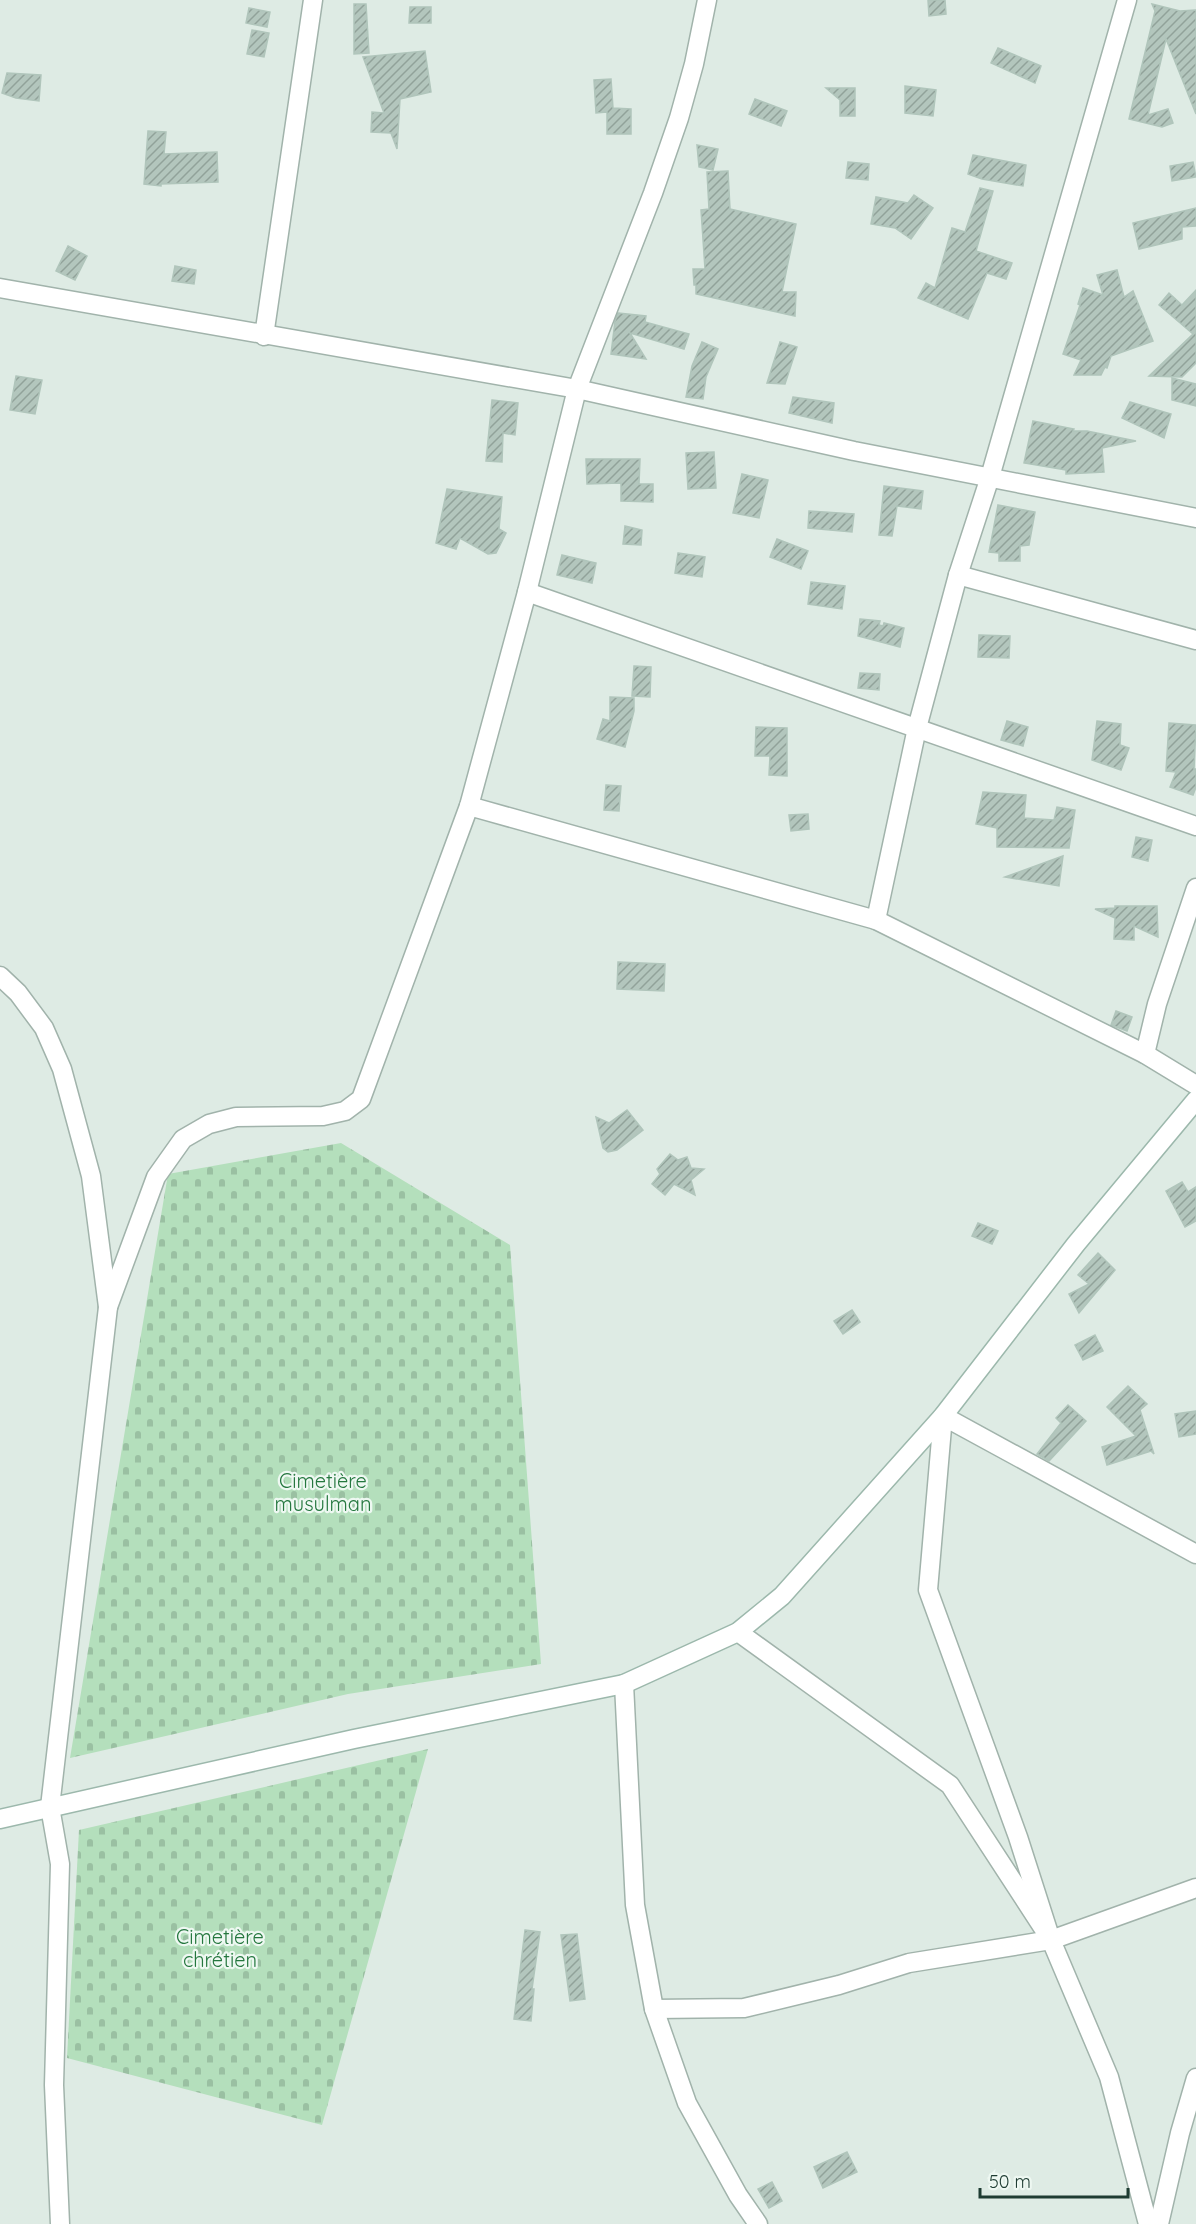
<svg xmlns="http://www.w3.org/2000/svg" width="1196" height="2224" font-family="Quicksand,sans-serif">
	<defs>
		<pattern id="cemetery-stones" width="16" height="16" patternUnits="userSpaceOnUse" patternTransform="scale(1.5)"><rect width="16" height="16" fill="#b4dfbc"/><path d="M2 7V4a2 2 0 0 1 4 0v3zM10 15v-3a2 2 0 0 1 4 0v3z" fill="#9ac0a2"/></pattern>
		<pattern id="building-hatch" width="6" height="6" patternUnits="userSpaceOnUse" patternTransform="scale(1.5)"><rect width="6" height="6" fill="#b3c6bd"/><path d="M-1 1l2-2M0 6l6-6M5 7l2-2" fill="none" stroke="#91a29a"/></pattern>
	</defs>
	<rect width="100%" height="100%" fill="#deebe4"/>
	<g fill="url(#cemetery-stones)">
		<path d="M341 1143 510 1245 541 1664 348 1694 70 1758 168 1174Z"/>
		<path d="M428 1749 322 2125 67 2058 79 1830Z"/>
	</g>
	<g fill="url(#building-hatch)" stroke="#b0c5bb" stroke-width="1.5">
		<path d="M928 0H945L946 14 929 16Z"/>
		<path d="M354 4H366L369 53 354 54Z"/>
		<path d="M1152 4 1180 11 1196 10V114L1166 39 1148 115 1168 109 1173 123 1162 127 1129 119 1155 11Z"/>
		<path d="M410 7H431V23H409Z"/>
		<path d="M249 8 270 12 267 27 246 23Z"/>
		<path d="M252 30 269 33 264 57 247 54Z"/>
		<path d="M998 48 1041 66 1035 83 991 63Z"/>
		<path d="M425 51 431 92 400 99 397 149 391 133 371 132 372 112 384 113 363 57Z"/>
		<path d="M7 73 41 75 39 101 16 98 2 93Z"/>
		<path d="M611 79 613 108 631 109V134H607V112L596 113 594 80Z"/>
		<path d="M905 86 936 90 933 116 905 113Z"/>
		<path d="M826 88H855V116H840V100Z"/>
		<path d="M755 99 787 111 781 126 749 114Z"/>
		<path d="M148 131 166 132 164 154 217 152 218 182 161 184V186L144 184Z"/>
		<path d="M697 145 718 149 713 170 699 167Z"/>
		<path d="M973 155 1026 165 1023 186 982 179 968 174Z"/>
		<path d="M848 162 869 164 868 180 846 178Z"/>
		<path d="M1193 162 1196 177 1172 181 1170 166Z"/>
		<path d="M728 171 730 209 796 224 782 292H796L795 316 696 294V285H694L693 269H705L701 210 709 209 707 172Z"/>
		<path d="M980 188 993 191 976 251 1012 263 1006 279 987 273 968 319 918 298 926 283 935 288 952 228 965 232Z"/>
		<path d="M914 195 933 208 911 239 895 228 871 224 876 197 908 203Z"/>
		<path d="M1196 208V226L1182 227V239L1139 249 1133 223Z"/>
		<path d="M68 246 87 256 75 280 56 271Z"/>
		<path d="M175 266 196 270 194 284 172 281Z"/>
		<path d="M1117 270 1124 297 1133 291 1153 341 1111 356 1107 368 1105 367 1101 375H1074L1081 360 1063 354 1080 305 1078 304 1083 288 1103 295 1097 275Z"/>
		<path d="M1196 290V363L1182 377 1149 376 1193 334 1159 305 1169 293 1182 305Z"/>
		<path d="M618 313 646 316 645 322 689 334 684 349 630 333 646 359 611 354 615 321Z"/>
		<path d="M702 342 718 349 706 377 703 399 686 397 692 366Z"/>
		<path d="M780 342 797 347 785 384 767 383Z"/>
		<path d="M16 376 42 380 35 414 10 410Z"/>
		<path d="M1172 378 1196 384V406L1172 400Z"/>
		<path d="M793 397 834 403 832 423 789 413Z"/>
		<path d="M492 400 518 403 515 435 503 433 502 462 486 461Z"/>
		<path d="M1130 402 1171 414 1164 438 1122 418Z"/>
		<path d="M1033 421 1074 429 1073 431H1087L1136 441 1102 448 1104 472 1066 474V470L1024 463Z"/>
		<path d="M714 452 716 488 688 489 686 453Z"/>
		<path d="M586 459H640L639 484H653V502L621 501V483L587 484Z"/>
		<path d="M742 474 768 480 759 518 733 513Z"/>
		<path d="M884 486 923 491 921 509 897 506 892 536 879 535Z"/>
		<path d="M447 489 502 497 499 529 506 533 496 553 488 554 460 538 456 549 436 543Z"/>
		<path d="M998 505 1035 512 1029 545 1020 546V561H999V553L989 552Z"/>
		<path d="M809 511 854 514 852 532 808 528Z"/>
		<path d="M625 526 642 530 641 545 623 544Z"/>
		<path d="M777 539 808 551 801 569 770 557Z"/>
		<path d="M678 553 705 557 702 577 675 573Z"/>
		<path d="M562 555 596 563 592 583 557 575Z"/>
		<path d="M811 582 845 586 842 609 808 604Z"/>
		<path d="M860 619 880 621 879 625 883 626 884 623 904 628 900 647 858 636Z"/>
		<path d="M979 635 1010 636 1009 658 978 657Z"/>
		<path d="M634 666 651 667 650 697 632 696Z"/>
		<path d="M860 673 880 674 879 690 858 688Z"/>
		<path d="M610 697 634 698V711L625 747 597 739 603 719 610 721Z"/>
		<path d="M1007 721 1028 727 1023 746 1001 740Z"/>
		<path d="M1097 721 1121 724 1120 745 1129 748 1121 770 1092 760Z"/>
		<path d="M1169 723 1196 725 1194 769H1196V787L1193 795 1170 787 1176 772 1166 771Z"/>
		<path d="M756 727 787 728V776L769 775 770 756H755Z"/>
		<path d="M606 785 621 786 619 811 604 810Z"/>
		<path d="M983 792 1026 795 1024 818 1054 820 1057 807 1075 810 1069 848 997 847V828L976 824Z"/>
		<path d="M808 814 809 829 791 831 789 815Z"/>
		<path d="M1136 837 1152 840 1148 861 1132 857Z"/>
		<path d="M1063 856 1059 886 1005 877Z"/>
		<path d="M1115 906H1157L1158 937 1134 926V940L1114 939 1115 918 1095 909 1115 908Z"/>
		<path d="M618 962 665 964 664 991 617 989Z"/>
		<path d="M1116 1011 1132 1017 1127 1031 1111 1025Z"/>
		<path d="M627 1110 643 1130 617 1150 608 1152 603 1148 596 1117 609 1123Z"/>
		<path d="M670 1154 678 1160 687 1157 691 1168 704 1169 691 1180 695 1195 674 1184 665 1195 652 1184 660 1174 657 1169Z"/>
		<path d="M1182 1182 1188 1192 1196 1187V1221L1185 1227 1166 1191Z"/>
		<path d="M978 1223 998 1231 992 1244 972 1236Z"/>
		<path d="M1098 1253 1115 1270 1079 1313 1069 1294 1089 1284 1078 1275Z"/>
		<path d="M852 1310 860 1322 843 1334 834 1321Z"/>
		<path d="M1095 1335 1103 1351 1083 1360 1075 1345Z"/>
		<path d="M1128 1386 1147 1404 1140 1410 1154 1454 1151 1451 1107 1465 1102 1447 1136 1436 1107 1407Z"/>
		<path d="M1068 1405 1086 1421 1049 1461 1037 1454 1061 1423 1056 1418Z"/>
		<path d="M1196 1411V1434L1179 1437 1175 1414Z"/>
		<path d="M525 1930 540 1932 532 1989H534L531 2021 514 2019Z"/>
		<path d="M577 1934 585 1999 570 2001 561 1935Z"/>
		<path d="M847 2152 857 2172 823 2188 814 2167Z"/>
		<path d="M772 2182 782 2201 769 2208 758 2189Z"/>
	</g>
	<g fill="none" stroke-linecap="round" stroke-linejoin="round">
		<g stroke="#a1b3ab" stroke-width="21">
			<g id="street">
				<path d="M0 288 577 389 854 451 1196 518"/>
				<path d="M264 336 313 0"/>
				<path d="M958 575 1196 640"/>
				<path d="M527 592 1196 826"/>
				<path d="M469 806 876 920 1145 1054 1196 1085"/>
				<path d="M876 920 917 728 958 575 990 477 1127 0"/>
				<path d="M0 976 18 993 44 1028 62 1069 91 1176 108 1307 50 1807 60 1864 54 2085 60 2224"/>
				<path d="M1145 1054 1157 1004 1196 888"/>
				<path d="M108 1307 156 1177 183 1139 209 1124 236 1117 323 1116 345 1111 361 1099 469 806 527 592 577 389 653 193 679 118 694 64 707 0"/>
				<path d="M738 1632 950 1785 1051 1940 1109 2077 1148 2224"/>
				<path d="M624 1684 635 1905 654 2009 687 2103 738 2195 758 2224"/>
				<path d="M1051 1940 1018 1837 928 1590 943 1416 1196 1554"/>
				<path d="M654 2009 744 2008 839 1985 909 1963 1051 1940 1196 1888"/>
				<path d="M1159 2224 1180 2133 1196 2078"/>
			</g>
		</g>
		<g stroke="#9cb8ac" stroke-width="21">
			<path id="secondary" d="M0 1819 354 1739 624 1684 738 1632 782 1596 943 1416 1076 1244 1196 1100"/>
		</g>
		<use href="#street" stroke="#fff" stroke-width="18"/>
		<use href="#secondary" stroke="#fff" stroke-width="18"/>
	</g>
	<g text-anchor="middle" dominant-baseline="central" stroke-width="4.5" stroke-linejoin="round" paint-order="stroke">
		<g font-size="20" fill="#24773e" stroke="#eef8f2">
			<text x="323" y="1480">Cimetière<tspan x="323" dy="23">musulman</tspan></text>
			<text x="220" y="1936">Cimetière<tspan x="220" dy="23">chrétien</tspan></text>
		</g>
	</g>
	<path d="M980 2188v9h148v-9" fill="none" stroke="#1e3c32" stroke-width="3"/>
	<text x="989" y="2188" font-size="18" fill="#1e3c32" stroke="#eef8f2" stroke-width="4.5" paint-order="stroke">50 m</text>
</svg>
